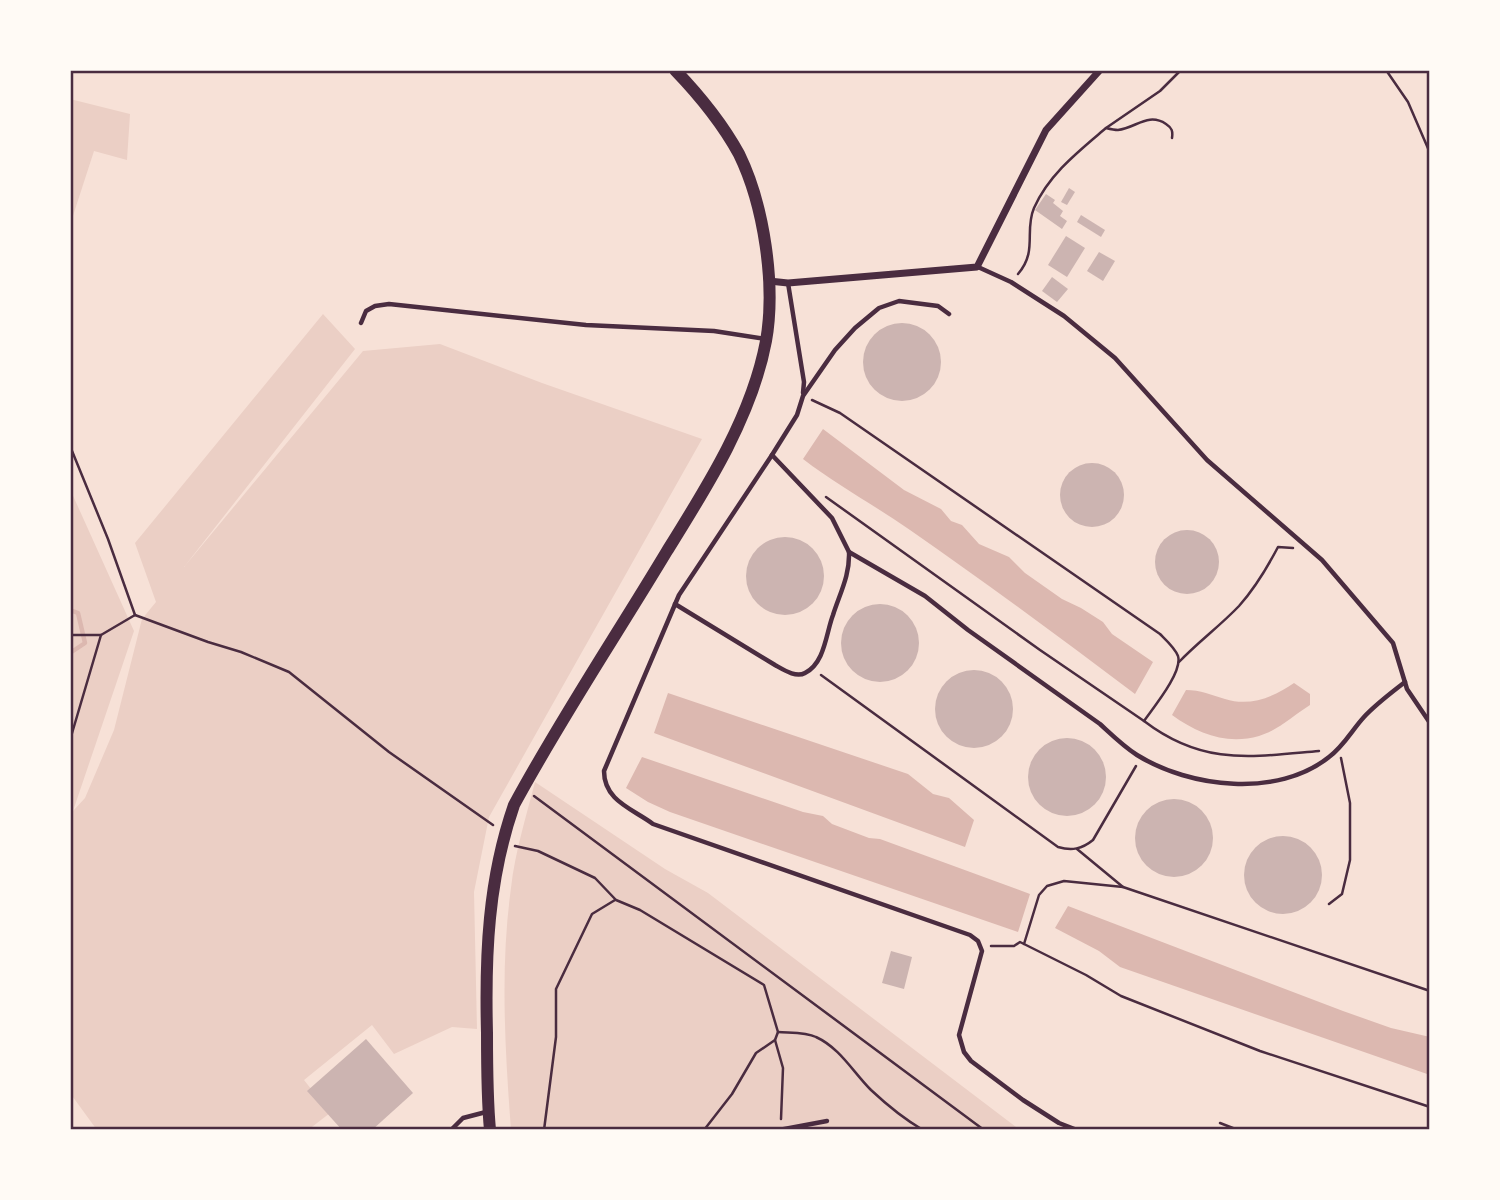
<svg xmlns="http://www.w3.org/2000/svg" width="1500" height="1200" font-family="'Roboto Condensed',sans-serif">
	<rect width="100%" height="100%" fill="#f7e1d7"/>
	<g fill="#ebcfc5">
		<path d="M70 99 130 114 127 160 94 151 70 225Z"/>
		<path d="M323 314 355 349 184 567 363 351 440 344 542 383 702 439 489 817 474 892 477 1029 452 1027 394 1054 372 1025 304 1080 330 1113 308 1130H97L70 1093V489L134 631 73 811 85 798 114 730 142 619 156 602 135 543Z"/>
		<path d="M535 782 665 869 708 893 1020 1130H511C505 1050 500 967 511 888 515 852 526 817 535 782Z"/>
	</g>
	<g fill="#dcb8b0">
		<path d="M823 429 904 490 941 509 951 521 962 525 979 544 1009 557 1025 573 1062 599 1081 608 1103 622 1112 634 1153 662 1135 694C1061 638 986 583 910 530 874 505 837 485 803 459Z"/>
		<path d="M1294 683 1310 694V705C1294 715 1277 731 1259 736 1227 745 1198 734 1172 715L1186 690C1200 690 1212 695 1225 699 1250 707 1274 697 1294 683Z"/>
		<path d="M668 693 908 774 933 794 949 798 974 820 965 847 654 733Z"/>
		<path d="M642 757 803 812 823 816 832 824 869 838 880 839 1030 894 1018 932 670 812 648 802 626 788Z"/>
		<path d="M1068 906 1343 1011 1391 1028 1430 1037V1075L1120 967 1099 951 1055 928Z"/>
	</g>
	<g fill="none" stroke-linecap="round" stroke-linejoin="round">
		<path stroke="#dcb8b0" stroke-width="4.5" d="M70 610 78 613 85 643 70 653"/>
	</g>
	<g fill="#ccb4b1">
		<path d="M1069 188 1075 192 1067 205 1061 202Z"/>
		<path d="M1046 194 1055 200 1053 203 1063 211 1060 216 1067 221 1062 229 1035 210Z"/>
		<path d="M1081 215 1105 230 1101 237 1077 222Z"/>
		<path d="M1066 236 1085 248 1067 277 1048 265Z"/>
		<path d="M1099 252 1115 261 1103 281 1087 271Z"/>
		<path d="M1052 277 1068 289 1057 302 1042 291Z"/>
		<circle cx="902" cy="362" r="39"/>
		<circle cx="1092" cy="495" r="32"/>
		<circle cx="1187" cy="562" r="32"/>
		<circle cx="785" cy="576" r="39"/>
		<circle cx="880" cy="643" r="39"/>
		<circle cx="974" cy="709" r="39"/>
		<circle cx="1067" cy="777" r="39"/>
		<circle cx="1174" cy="838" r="39"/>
		<circle cx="1283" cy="875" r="39"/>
		<path d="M891 951 912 957 904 989 882 983Z"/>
		<path d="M366 1039 413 1093 372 1130H342L307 1091Z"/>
	</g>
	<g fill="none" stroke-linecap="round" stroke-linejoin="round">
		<g stroke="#4a2c40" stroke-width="2.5">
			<path d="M1386 70 1408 102 1430 153"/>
			<path d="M1106 128 1160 91 1181 70"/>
			<path d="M1018 274C1038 251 1024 231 1034 208 1049 174 1079 151 1106 128 1110 129 1114 130 1118 130 1136 128 1148 112 1166 124 1172 128 1173 131 1172 138"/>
			<path d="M812 400 840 413 1160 634C1166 640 1175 648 1178 656 1183 672 1153 708 1144 721 1203 766 1250 757 1319 751"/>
			<path d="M70 446 108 539 135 615"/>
			<path d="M826 497 1040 650 1144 721"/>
			<path d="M135 615 208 642 241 652 289 672 389 752 493 825"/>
			<path d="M70 635H101L135 615"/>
			<path d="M1179 662C1198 642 1220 626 1239 606 1255 588 1267 568 1278 547L1293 548"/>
			<path d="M821 675 1058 847C1072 851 1082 849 1093 840L1136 766"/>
			<path d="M70 740 101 635"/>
			<path d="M534 796 984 1130"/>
			<path d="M515 846 538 851 595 878 616 900 640 910 764 985 778 1032 775 1040 756 1053 732 1094 704 1130"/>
			<path d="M1077 849 1123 887"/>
			<path d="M1329 904 1342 894 1350 860V803L1341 758"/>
			<path d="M991 946H1014L1020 942 1024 944"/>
			<path d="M1430 991 1123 887 1064 881 1047 886 1039 895 1024 944 1086 975 1121 996 1260 1051 1430 1107"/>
			<path d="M778 1032C790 1033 806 1032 816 1037 840 1048 853 1072 871 1090 887 1105 904 1119 923 1130"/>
			<path d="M775 1040 783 1068 781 1119"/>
			<path d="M1220 1123 1238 1130"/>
			<path d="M544 1130 556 1037V989L592 914 615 900"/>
		</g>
		<g stroke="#4a2c40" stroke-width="4.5">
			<path d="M978 267 1011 282 1064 316 1115 358 1207 460 1322 560 1393 643 1407 689 1430 723"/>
			<path d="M788 283 804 382 803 393"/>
			<path d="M949 314 938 306 899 301 879 308 855 328 835 350 803 396 797 415 772 455 679 595 604 771C604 801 633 809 653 824L970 935 978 941 982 951 959 1035 964 1052 971 1061 1023 1100 1059 1123 1077 1130"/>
			<path d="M361 323 366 311 375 306 389 304 586 325 714 331 765 339"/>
			<path d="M772 455 832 518 849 552"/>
			<path d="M675 604 775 665C784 670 796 678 805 673 825 663 826 633 833 615 840 593 850 575 849 552L925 596 968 630 1100 724C1112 735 1123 746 1137 755 1190 788 1278 798 1329 757 1344 746 1352 730 1364 717 1376 704 1391 693 1405 682"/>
			<path d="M451 1130 463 1118 486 1112"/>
			<path d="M779 1130 827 1121"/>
		</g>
		<path stroke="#4a2c40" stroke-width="7" d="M769 281 788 283 977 267 1046 130 1100 70"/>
		<path stroke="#4a2c40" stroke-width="12" d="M490 1130C487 1098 487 1066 487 1033 485 955 488 880 514 805 561 718 616 636 667 551 707 487 752 416 766 341 776 285 764 205 739 154 722 123 700 96 675 70"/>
	</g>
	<rect width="1500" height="1200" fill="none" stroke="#fffaf5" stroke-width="144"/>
	<rect x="72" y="72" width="1356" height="1056" fill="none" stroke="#4a2c40" stroke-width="2.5"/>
</svg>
